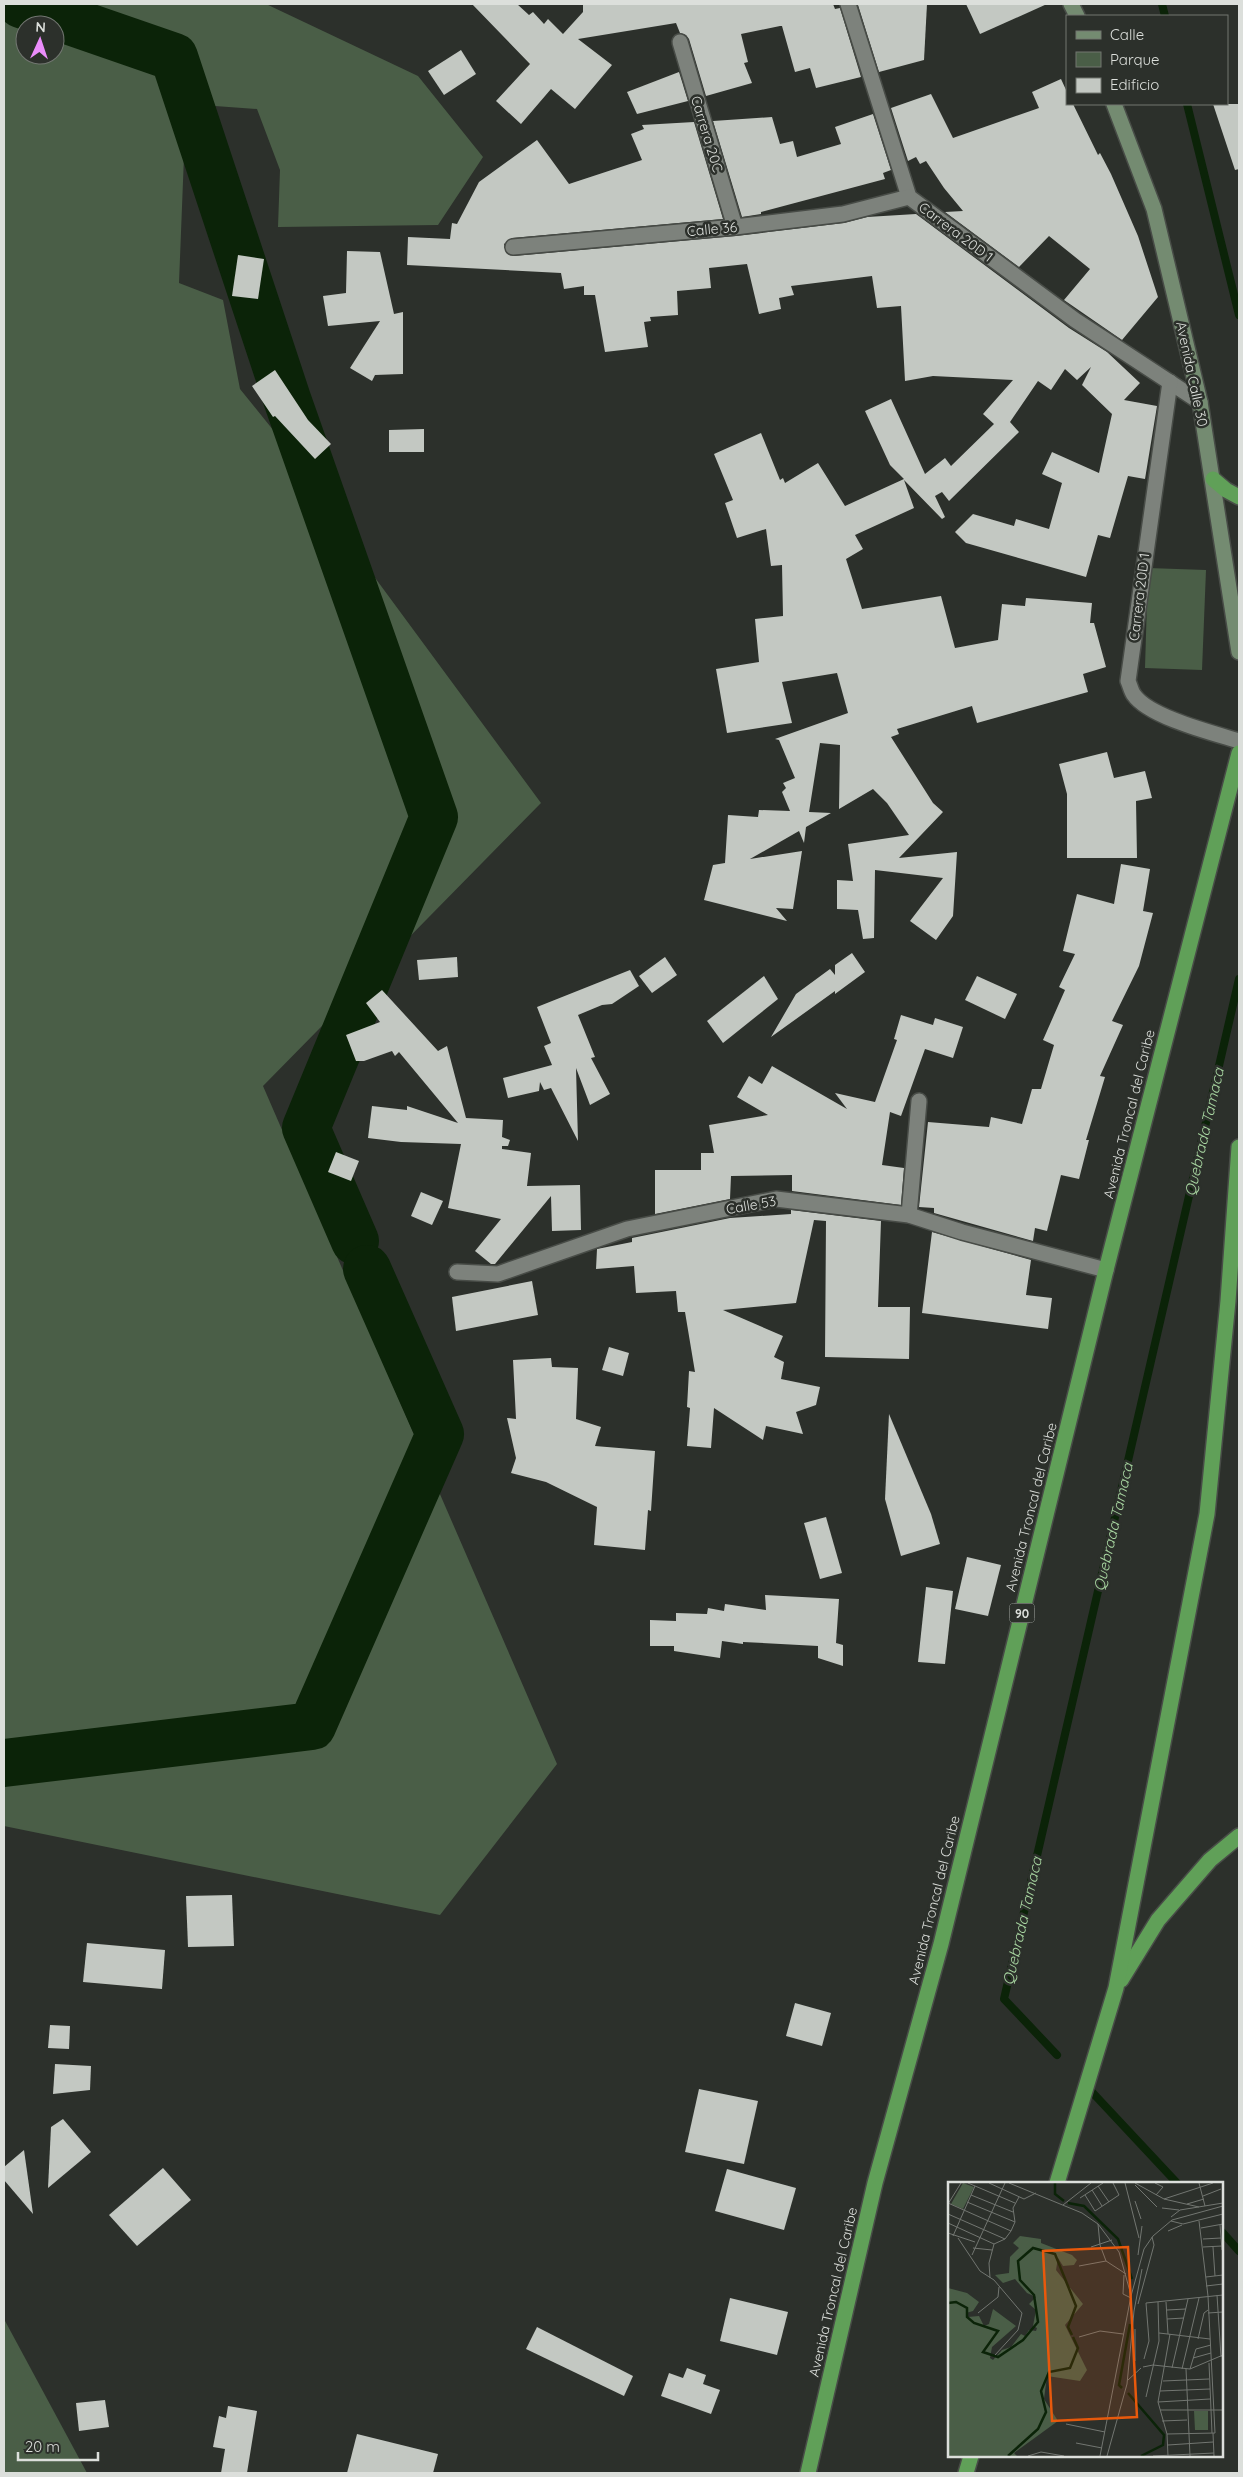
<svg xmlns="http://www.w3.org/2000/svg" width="1243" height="2477" font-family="Quicksand,sans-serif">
	<rect width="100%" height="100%" fill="#2c302b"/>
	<g fill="#4a5e47" fill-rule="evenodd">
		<path d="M4 4H266L418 76 483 157 438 225 278 227 280 170 257 109 215 106 184 156 179 283 223 300 240 389 286 446 313 516 345 537 541 803 263 1086 557 1764 440 1915 4 1826ZM25 25H55V55H25Z"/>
		<path d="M1148 568 1206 570 1202 670 1145 668Z"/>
		<path d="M4 2319 87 2473H4Z"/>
	</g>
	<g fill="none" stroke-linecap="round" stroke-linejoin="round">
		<g stroke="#0b2308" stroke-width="8">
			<path d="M1162 4 1165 16"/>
			<path d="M1187 104 1239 315"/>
			<path d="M1057 2055 1004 1999 1239 979"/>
			<path d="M1091 2091 1177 2183"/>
			<path d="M1222 2232 1239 2251"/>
		</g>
		<g stroke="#0b2308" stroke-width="48">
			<path d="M21 4 174 57 287 399 434 817 306 1128 355 1241"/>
			<path d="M4 1763 312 1726 440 1434 367 1269"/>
		</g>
	</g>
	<g fill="#c3c8c2">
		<path d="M472 4H517L529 15 533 12 544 24 548 19 563 34 583 12V4H833L835 9 840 8 861 77 816 88 810 68 795 72 782 26H780L741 34 748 62 744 63 752 83 706 96 689 39 686 35 680 33 676 23 578 39 612 65 575 109 551 89 521 124 496 101 530 64Z"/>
		<path d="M927 4 924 60 879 72 858 5Z"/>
		<path d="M966 4H1047L980 34Z"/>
		<path d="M461 50 476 74 444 95 428 71Z"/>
		<path d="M679 72 688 101 637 114 627 92Z"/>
		<path d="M1061 79 1067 92V104H1073L1098 155 1100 153 1111 174 1138 236 1158 297 1122 340 1064 300 1090 269 1049 236 1019 267 945 212 963 211 944 188 926 161 920 164 916 157 908 161 891 108 931 94 953 138 1039 108 1032 92Z"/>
		<path d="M1213 104H1239V169L1235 170Z"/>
		<path d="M873 114 891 170 883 173 885 179 761 212V214L742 217 713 121 772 117 780 144 793 141 797 157 841 144 835 127Z"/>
		<path d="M694 122 723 219 512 238 504 244 506 253 514 256 736 236 844 223 867 217 916 214 1069 328 1107 352 1140 383 1124 400 1157 406 1145 479 1128 476 1110 538 1098 535 1086 577 966 543 955 532 973 514 1014 526 1016 519 1049 529 1062 483 1042 474 1052 452 1099 473 1112 414 1082 385 1091 367 1077 380 1065 369 1051 390 1038 381 1010 422 1019 432 949 501 942 492 935 496 945 517 942 519 904 480 914 508 855 535 863 549 846 559 862 609 941 596 955 648 998 640 1002 604 1025 606 1026 598 1092 603 1090 623H1094L1106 667 1083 674 1088 692 977 723 972 706 897 729 899 734 891 737 933 803 943 812 899 858 957 852 953 916 936 940 910 921 943 878 875 870 874 938 863 939 858 910 837 909V880L853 881 848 844 909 835 887 803 873 789 839 809 840 745 820 743 809 812 831 813 806 827 804 843 799 831 750 859 802 851 793 909 776 908 787 921 704 900 713 865 725 863 728 815 758 817 759 810 790 811 782 792 786 788 783 783 795 778 779 740 775 739 848 713 837 673 782 682 792 723 727 733 716 669 759 662 755 619 783 616 782 565 771 566 766 529 737 538 725 503 733 500 714 454 761 433 780 480 783 478 785 483 818 463 845 506 904 479 890 465 865 411 891 399 925 474 945 458 951 466 994 424 983 414 1013 380 933 376 905 381 901 306 877 308 872 276 791 286 794 295 779 298 781 309 759 314 747 264 709 268 711 288 677 291 678 315 650 317 651 321 644 322 648 347 605 352 595 295H584V286L564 289 561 273 407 265 408 237 450 239 452 223 457 224 479 182 537 140 569 184 642 160 631 134 644 129 642 125Z"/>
		<path d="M347 251 380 252 394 314 403 312V374L375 375 372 381 350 368 380 321 328 326 323 296 346 293Z"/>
		<path d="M238 255 264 259 258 299 232 296Z"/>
		<path d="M275 370 308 420 331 444 315 459 275 416 273 417 252 386Z"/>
		<path d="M424 429V452H389V430Z"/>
		<path d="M1107 752 1114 778 1145 771 1152 798 1136 801 1137 858H1067V794L1059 764Z"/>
		<path d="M1121 864 1150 869 1143 911 1153 913 1139 966 1112 1021 1123 1025 1100 1076 1105 1077 1086 1140H1089L1079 1179 1061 1175 1047 1231 1035 1228 1033 1241 934 1213V1208L919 1207 928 1122 989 1127 991 1117 1022 1124 1032 1089H1041L1054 1045 1043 1040 1065 990 1059 987 1075 954 1063 951 1077 894 1114 904Z"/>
		<path d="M852 953 865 972 835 994V991L771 1037 796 994 830 969 835 975V965Z"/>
		<path d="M457 957 458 977 419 980 417 960Z"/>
		<path d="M665 957 677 975 652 993 639 976Z"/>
		<path d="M630 970 639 986 612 1004 602 1005 578 1015 595 1057 591 1058 610 1094 590 1105 576 1068 578 1141 551 1088 544 1090 540 1082 539 1091 508 1098 503 1078 552 1065 544 1046 551 1043 537 1007Z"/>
		<path d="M764 976 778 999 723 1043 707 1021Z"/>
		<path d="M977 976 1017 994 1005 1019 965 1000Z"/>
		<path d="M382 990 438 1051 447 1046 466 1118 503 1120 502 1137 510 1140 508 1146H502V1149L531 1153 527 1186 580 1185 581 1230 552 1231 551 1196 495 1264H491L475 1251 501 1219 448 1208 461 1144 401 1142 368 1138 372 1106 407 1110V1106L458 1123 399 1052 395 1056 392 1051 364 1061H356L346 1035 380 1022 366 1003Z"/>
		<path d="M901 1015 933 1025 935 1018 963 1027 953 1058 925 1049 901 1116 890 1112 882 1165 904 1168 901 1205 792 1191V1175L731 1176 730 1199 655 1214V1170H701V1153H714L709 1125 768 1115 737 1097 749 1076 762 1084 772 1066 847 1109 835 1093 875 1102 897 1040 894 1039Z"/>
		<path d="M336 1152 359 1161 351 1181 328 1172Z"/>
		<path d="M421 1192 443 1201 432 1225 411 1216Z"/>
		<path d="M791 1210 881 1221 878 1307H910L909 1359 825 1357 826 1221 814 1220 796 1303 723 1310 783 1336 774 1357 784 1362 781 1379 820 1387 816 1405 796 1412 803 1434 766 1426 763 1440 714 1408 711 1448 687 1446 690 1408 687 1407 689 1371 695 1372 685 1312H678L676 1291 636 1293 634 1266 596 1269 597 1249 632 1242V1238L730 1218 791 1214Z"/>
		<path d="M932 1232 1031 1260 1026 1295 1052 1298 1048 1329 922 1313Z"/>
		<path d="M532 1281 538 1315 456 1331 452 1297Z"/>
		<path d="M609 1347 629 1353 623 1376 602 1370Z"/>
		<path d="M551 1358 552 1367 578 1368 576 1419 601 1427 595 1446 655 1451 651 1511 648 1510 645 1550 594 1545 597 1507 546 1482 511 1473 516 1458 507 1418 516 1419 513 1360Z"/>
		<path d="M889 1414 931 1514 940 1544 901 1556 885 1499Z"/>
		<path d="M826 1517 842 1573 820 1579 804 1523Z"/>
		<path d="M967 1557 1001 1565 988 1616 955 1609Z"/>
		<path d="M926 1587 953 1591 945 1664 918 1662Z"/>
		<path d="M765 1595 839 1599 836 1643 843 1645V1666L818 1658V1646L743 1642V1644L722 1641 720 1658 674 1651V1646H650V1620L676 1621V1613L707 1614 708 1608 724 1611 725 1604 766 1610Z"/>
		<path d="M232 1895 234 1946 188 1947 186 1896Z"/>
		<path d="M87 1943 165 1950 162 1989 83 1982Z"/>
		<path d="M795 2003 831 2013 822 2046 786 2036Z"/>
		<path d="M50 2025 70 2026 69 2049 48 2048Z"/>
		<path d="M55 2064 91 2066 90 2090 53 2094Z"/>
		<path d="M699 2089 758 2101 744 2164 685 2152Z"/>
		<path d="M63 2119 91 2152 48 2188 51 2127Z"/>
		<path d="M24 2150 33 2214 4 2180V2167Z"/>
		<path d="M163 2168 191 2200 137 2246 109 2215Z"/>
		<path d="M727 2169 796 2188 784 2230 715 2211Z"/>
		<path d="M730 2298 788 2312 777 2355 720 2341Z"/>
		<path d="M537 2327 633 2376 624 2396 526 2349Z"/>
		<path d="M687 2368 706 2375 703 2384 720 2390 711 2414 661 2396 669 2373 683 2378Z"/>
		<path d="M105 2400 109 2427 79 2431 76 2403Z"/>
		<path d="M228 2406 257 2411 247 2473H221L225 2449 213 2447 219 2416 226 2418Z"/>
		<path d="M357 2434 438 2454 433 2473H347Z"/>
	</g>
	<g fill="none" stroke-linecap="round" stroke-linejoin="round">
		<g stroke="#484c47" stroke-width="18">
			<g id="street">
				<path d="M848 4 909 197 1075 320 1200 402"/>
				<path d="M680 42 735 227"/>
				<path d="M513 247 735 227 843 214 909 197"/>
				<path d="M1170 382 1128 681C1130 685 1131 691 1134 695 1149 717 1213 733 1239 741"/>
				<path d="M909 1215 919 1101"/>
				<path d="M457 1272 498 1274 627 1229 776 1199 909 1215 962 1232 1106 1270"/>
			</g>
		</g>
		<g stroke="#484c47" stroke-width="18">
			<g id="secondary">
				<path d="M1071 4 1077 16"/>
				<path d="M1114 104 1154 209 1200 402 1239 652"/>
			</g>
		</g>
		<g stroke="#484c47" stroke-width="18">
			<g id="highway">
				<path d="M1213 479 1226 490 1239 497"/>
				<path d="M1121 1980 1158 1920 1210 1860 1239 1836"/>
				<path d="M1057 2183 1116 1988 1207 1514 1228 1301 1239 1147"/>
				<path d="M808 2473 875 2183 941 1944 1106 1270 1239 753"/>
				<path d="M966 2473 971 2456"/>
			</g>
		</g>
		<use href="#street" stroke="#7d827c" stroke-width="15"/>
		<use href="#secondary" stroke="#748b71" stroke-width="15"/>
		<use href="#highway" stroke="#60a058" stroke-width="15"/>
	</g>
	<g text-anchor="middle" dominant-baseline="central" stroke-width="5" stroke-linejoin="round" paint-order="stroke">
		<rect fill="#2c302b" stroke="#a7aaa6" stroke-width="1" x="1009.5" y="1603.5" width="25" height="19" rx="4"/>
		<g font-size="12" font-weight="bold" fill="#dcdfdb">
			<text x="1022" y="1613">90</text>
		</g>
		<g font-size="14" fill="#dcdfdb" stroke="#2c302b">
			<text transform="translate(707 134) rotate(73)">Carrera 20C</text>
			<text transform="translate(712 229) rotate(-5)">Calle 36</text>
			<text transform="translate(956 232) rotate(37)">Carrera 20D 1</text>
			<text transform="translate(1192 374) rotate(78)">Avenida Calle 30</text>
			<text transform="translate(1139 597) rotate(-83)">Carrera 20D 1</text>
			<text transform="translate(1129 1114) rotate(-76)">Avenida Troncal del Caribe</text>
			<text transform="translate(751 1205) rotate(-10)">Calle 53</text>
			<text transform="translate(1031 1507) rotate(-76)">Avenida Troncal del Caribe</text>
			<text transform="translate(934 1900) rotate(-76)">Avenida Troncal del Caribe</text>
			<text transform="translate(833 2292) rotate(-77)">Avenida Troncal del Caribe</text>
		</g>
		<g font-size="15" font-style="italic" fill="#a8d6a1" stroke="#2c302b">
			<text transform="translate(1204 1132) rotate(-77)">Quebrada Tamaca</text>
			<text transform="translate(1113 1527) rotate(-77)">Quebrada Tamaca</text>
			<text transform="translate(1022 1921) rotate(-77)">Quebrada Tamaca</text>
		</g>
	</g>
	<g transform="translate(948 2182)">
		<rect width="275" height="275" fill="#2c302b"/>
		<path d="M15 1 26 5 15 27 3 22ZM72 54 93 57V61L124 73 129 78 126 83 115 84 110 76 108 88 135 122 117 143 139 188 132 199 99 194 96 217 110 239 66 271 69 274H0V106L19 111 31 120 25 129 18 131 20 135 31 134 36 144 41 142 45 127 68 144 44 165 42 176 45 178 54 168 63 165 73 152 77 154 81 148 88 149 89 146 85 144 88 128 81 122 88 115 79 111 67 97 55 101 47 93 61 91 62 75 71 66 65 61ZM246 229H260V248H247Z" fill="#4a5e47"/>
		<path fill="none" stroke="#0b2308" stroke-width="2.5" d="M107 1V12L116 19M120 21 136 24 170 57 184 97M0 121 8 120 19 126V135L26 141 50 149 35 170 50 175 75 158 90 140 86 113 72 98 70 79 85 66 107 72 128 124 120 145 124 153M174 206 171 203 182 142M180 211 216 253 215 263 193 274M60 274 90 247 98 230 93 209 101 190 122 186 130 166 125 155"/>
		<path fill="none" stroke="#727671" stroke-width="1" d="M20 1 67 21M41 1 76 17 88 11M61 1 134 31 150 42 171 70 183 113M177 1 191 56M187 1 216 17 251 25M207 1 215 5 208 13M251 1 257 24M187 3 209 25M150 4 161 20M144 8 154 24M23 13 65 30M137 13 147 29 171 13 165 1M255 14 273 7M132 16 155 1M216 17 265 1M187 19 193 37M19 20 67 40M0 21 63 49M0 22 13 1M239 22 256 17M115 23 143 1M214 26 231 28M0 32 57 57M223 35 232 28 275 21M223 39 235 42 275 32M0 41 46 62M150 42 152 63 158 79 178 92M272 43 274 68M253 46 275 42M220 49 234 43M0 51 27 60M5 54 27 4M10 56 32 89 46 98 74 131 70 148 47 173M255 57 273 56M143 65 164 58M255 65 274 64M265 65 267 94M25 66 44 68M24 73 57 1M190 73 194 44M131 84 158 79M176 93 175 112 183 116M258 95 275 93M42 96 41 81 46 62 57 57 63 49 67 40 65 26 71 15M258 104 275 102M269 113 273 175M218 120 220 152M190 122 206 63 204 55M219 128 238 127M30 131 50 115 51 105M260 131 275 130M219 137 236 136M211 151 262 157M131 155 152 149 175 152M250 157 256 131 260 128M245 176 263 171M196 177 201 159 198 121 275 113M187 179V147M261 181 264 251M195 185 205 183 242 187 275 173M224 186 240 117M234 187 251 116M238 187 242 274M242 187 248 167 263 163M180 198 193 186M215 199 261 197M212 209 262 207M198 215 211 159 210 120M210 220 262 217M212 228H275M214 239 239 238M118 242 157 250M265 251 266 274M219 252 267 251 260 114 251 39M128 261 154 266M220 263 265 260M80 274 93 270 116 274M152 274 183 114 196 67 205 54 224 38 275 24M159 274 179 202 186 129 194 87M205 274 266 271M220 274 219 252 210 220 222 152"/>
		<path fill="#e8590c" fill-opacity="0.15" stroke="#e8590c" stroke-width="2.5" d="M180 65 189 235 104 239 95 69Z"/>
		<rect width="275" height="275" fill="none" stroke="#dcdfdb" stroke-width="2.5"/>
	</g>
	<rect width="1243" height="2477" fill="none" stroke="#dcdfdb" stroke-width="10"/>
	<rect x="1066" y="15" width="162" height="90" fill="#2c302b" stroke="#727671"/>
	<rect x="1076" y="31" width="25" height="8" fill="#748b71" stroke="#727671"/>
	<text x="1110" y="40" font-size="15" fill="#dcdfdb">Calle</text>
	<rect x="1076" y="52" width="25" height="15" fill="#4a5e47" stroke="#727671"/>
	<text x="1110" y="65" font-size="15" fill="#dcdfdb">Parque</text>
	<rect x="1076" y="78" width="25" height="15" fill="#c3c8c2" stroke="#727671"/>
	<text x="1110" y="90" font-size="15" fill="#dcdfdb">Edificio</text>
	<g transform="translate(40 40) rotate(3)"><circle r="24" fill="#2c302b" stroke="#727671"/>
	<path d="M0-4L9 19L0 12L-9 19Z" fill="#eb8dfb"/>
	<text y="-8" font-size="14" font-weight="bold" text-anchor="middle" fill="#dcdfdb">N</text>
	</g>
	<path d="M18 2452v8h80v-8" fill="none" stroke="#dcdfdb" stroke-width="2.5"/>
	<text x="25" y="2452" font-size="15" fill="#dcdfdb" stroke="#2c302b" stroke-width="4" paint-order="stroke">20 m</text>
</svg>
